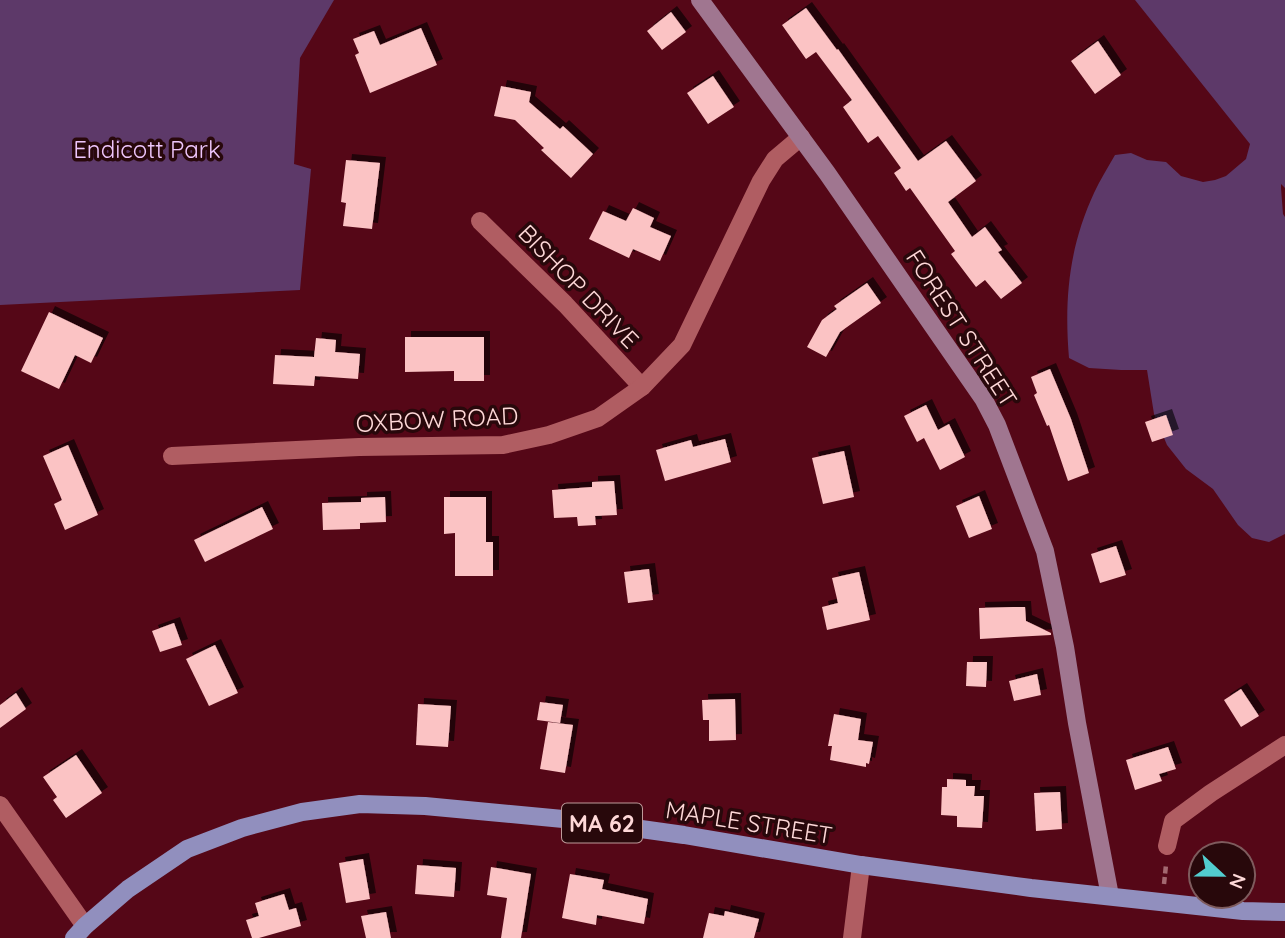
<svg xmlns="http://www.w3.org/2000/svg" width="1285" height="938" font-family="Quicksand,sans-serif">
	<defs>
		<filter id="shadow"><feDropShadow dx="6" dy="-6" stdDeviation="0" flood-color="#0009"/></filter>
	</defs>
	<rect width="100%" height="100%" fill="#550717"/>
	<g fill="#5d3969">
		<path d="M0 0H334L300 58 294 164 311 169 300 290 0 305Z"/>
		<path d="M1135 0H1285V188L1281 184V188L1283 214 1285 217V534L1269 542 1252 538 1238 525 1213 489 1186 469 1167 445 1154 414 1147 370H1121L1089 368 1069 358C1064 299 1069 247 1094 193 1100 180 1108 167 1115 155L1131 153 1147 160 1166 162 1181 176 1203 182 1215 180 1226 176 1246 159 1250 144Z"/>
	</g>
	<g fill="#fbc3c4" filter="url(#shadow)">
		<path d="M806 8 837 50 838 49 918 161 946 141 976 181 948 202 972 237 985 227 1002 250 998 252 1022 283 1001 299 985 280 976 287 951 254 955 251 910 188 906 191 894 173 901 168 878 136 868 143 843 107 852 100 816 52 806 59 782 25Z"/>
		<path d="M671 12 686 32 662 50 647 31Z"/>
		<path d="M421 28 437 65 370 93 355 55 359 53 353 39 374 31 380 45Z"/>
		<path d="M1098 41 1121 75 1095 94 1071 61Z"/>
		<path d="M713 76 734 107 708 124 687 93Z"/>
		<path d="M501 86 531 92 529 102 560 129 563 126 593 154 571 178 541 150 544 148 515 120 494 116Z"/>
		<path d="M346 160 380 163 372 229 343 226 346 203 341 202Z"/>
		<path d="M633 208 654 218 650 227 671 236 660 261 633 249 629 258 589 239 603 211 626 221Z"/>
		<path d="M867 283 881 303 840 332 826 357 807 347 822 320 837 309 834 306Z"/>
		<path d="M49 312 103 338 91 363 75 355 59 389 21 371Z"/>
		<path d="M405 337H484V381H454V371L405 372Z"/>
		<path d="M316 338 336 340 335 352 360 354 358 379 315 376 314 386 273 384 275 355 314 357Z"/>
		<path d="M1050 369 1071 419 1089 473 1068 481 1049 425 1047 426 1034 395 1037 393 1031 377Z"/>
		<path d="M926 405 938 430 949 424 965 457 940 470 924 438 917 442 904 416Z"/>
		<path d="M1166 415 1173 435 1152 442 1145 422Z"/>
		<path d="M725 439 731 462 665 481 656 450 691 440 693 447Z"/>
		<path d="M68 445 98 515 65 530 54 504 62 500 43 456Z"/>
		<path d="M844 451 854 497 823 504 812 458Z"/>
		<path d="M614 481 617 515 595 516 596 525 578 526 577 517 554 518 552 490 592 487V482Z"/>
		<path d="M979 496 992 529 969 538 956 506Z"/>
		<path d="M385 497 386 522 360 523V529L323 530 322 503 361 502V498Z"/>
		<path d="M444 497H486V542H493V576H455V533L444 534Z"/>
		<path d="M262 507 273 529 205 562 194 540Z"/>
		<path d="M1116 546 1126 575 1100 583 1091 554Z"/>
		<path d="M649 569 653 600 628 603 624 572Z"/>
		<path d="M859 572 870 620 827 630 822 607 838 603 832 578Z"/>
		<path d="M1013 607H1025L1026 621 1051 633V635L980 639 979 608Z"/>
		<path d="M174 623 182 645 160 652 152 631Z"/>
		<path d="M215 645 238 693 209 706 186 659Z"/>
		<path d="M967 662H987L986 687 966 686Z"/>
		<path d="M1037 674 1041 695 1014 701 1009 681Z"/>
		<path d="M1241 689 1259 716 1241 727 1224 700Z"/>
		<path d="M16 693 26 709 0 728V705Z"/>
		<path d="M735 699 736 740 709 741V720H703L702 700Z"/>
		<path d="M540 702 563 705 560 723 537 720Z"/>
		<path d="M418 704 451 706 448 747 416 745Z"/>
		<path d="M834 714 861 719 858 740 873 742 869 764 866 763V767L830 760 832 746H828Z"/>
		<path d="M548 722 573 725 565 773 540 769Z"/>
		<path d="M1168 747 1176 769 1159 774 1162 781 1135 790 1126 760Z"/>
		<path d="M76 755 102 793 66 818 53 800 57 797 43 777Z"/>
		<path d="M947 779 966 780V786H975L974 796H984L982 828 957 827V816L941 815 942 787H947Z"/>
		<path d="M1060 792 1062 829 1036 831 1034 793Z"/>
		<path d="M363 859 370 899 346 903 339 863Z"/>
		<path d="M417 865 456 868 454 897 415 894Z"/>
		<path d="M491 867 531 874 521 938H501L507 898 487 895Z"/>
		<path d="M570 874 604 880 602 889 648 899 644 924 597 915 596 925 562 918Z"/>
		<path d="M284 894 289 910 296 908 301 926 259 938H252L246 920 259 916 255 903Z"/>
		<path d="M725 911 759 919 754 938H703L709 913 724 916Z"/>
		<path d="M386 912 391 938H366L361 916Z"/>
	</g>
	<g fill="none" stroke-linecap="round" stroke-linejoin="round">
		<path stroke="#a36870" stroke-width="4.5" stroke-dasharray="7 3.5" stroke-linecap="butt" d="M1164 884 1166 865"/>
		<g stroke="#b05d62" stroke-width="18">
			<path d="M480 221 565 304 642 387"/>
			<path d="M172 456 359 447 503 445 549 435 598 418 642 387 682 345 761 181 775 159 801 137"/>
			<path d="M0 805 85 926"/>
			<path d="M1167 846 1173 821 1211 793 1285 745"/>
			<path d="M852 938 861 865"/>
		</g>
		<path stroke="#a07690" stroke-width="18" d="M700 0 827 173 984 400 997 425 1045 551 1065 647 1077 723 1110 896"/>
		<path stroke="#918fbe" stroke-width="18" d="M74 938 85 926 128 889 187 849 242 828 302 812 360 804 425 806 584 821 684 835 861 865 1031 888 1243 911 1285 912"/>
	</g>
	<g text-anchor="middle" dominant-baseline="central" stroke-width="7" stroke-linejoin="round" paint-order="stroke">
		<rect fill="#28080b" stroke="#be9a9a" stroke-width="2" x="562" y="803.5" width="80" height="39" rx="5"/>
		<g font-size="23" font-weight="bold" fill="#fed8d8">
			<text x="602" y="823">MA 62</text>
		</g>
		<g font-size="24" fill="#eec6fc" stroke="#28080b">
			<text x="147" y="149">Endicott Park</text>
		</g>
		<g font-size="24" fill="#fed8d8" stroke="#28080b">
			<text transform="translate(579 286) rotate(46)">BISHOP DRIVE</text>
			<text transform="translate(962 328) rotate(57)">FOREST STREET</text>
			<text transform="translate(437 419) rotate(-3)">OXBOW ROAD</text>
			<text transform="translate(749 822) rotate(9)">MAPLE STREET</text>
		</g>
	</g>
	<g transform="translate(1222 875) rotate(112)"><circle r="33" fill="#28080b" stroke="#7e5b5d" stroke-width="2"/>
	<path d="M0-5L12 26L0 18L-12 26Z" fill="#52cdcf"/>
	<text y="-10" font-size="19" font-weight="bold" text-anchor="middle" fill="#fed8d8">N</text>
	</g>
</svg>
